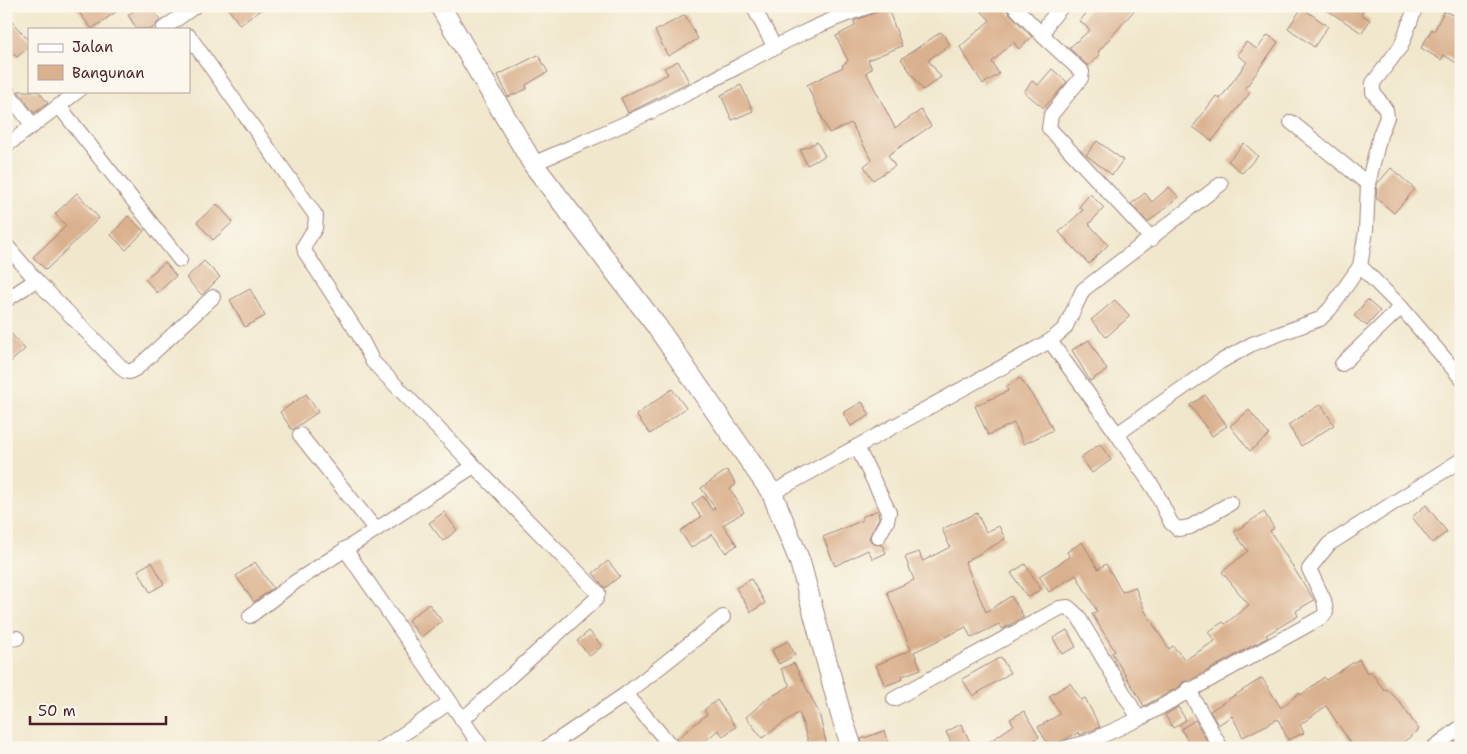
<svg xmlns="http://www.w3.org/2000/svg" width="1467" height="754" font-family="'Shantell Sans',sans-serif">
	<rect width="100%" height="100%" fill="#fbf7ec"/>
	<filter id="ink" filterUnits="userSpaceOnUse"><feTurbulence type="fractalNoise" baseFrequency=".02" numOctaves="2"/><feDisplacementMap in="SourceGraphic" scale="10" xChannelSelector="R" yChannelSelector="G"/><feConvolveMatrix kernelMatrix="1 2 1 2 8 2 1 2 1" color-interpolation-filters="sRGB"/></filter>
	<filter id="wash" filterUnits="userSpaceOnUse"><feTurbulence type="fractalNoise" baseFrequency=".0096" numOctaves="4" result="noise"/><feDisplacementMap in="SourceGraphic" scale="20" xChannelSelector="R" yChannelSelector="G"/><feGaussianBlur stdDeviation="1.12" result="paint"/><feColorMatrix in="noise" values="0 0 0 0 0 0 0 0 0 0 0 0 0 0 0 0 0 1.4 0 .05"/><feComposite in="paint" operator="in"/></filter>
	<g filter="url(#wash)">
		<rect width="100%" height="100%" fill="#f0e7cc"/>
		<g id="blocks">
			<g fill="#dab18e">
				<path d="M74 6H124L92 29Z"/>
				<path d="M140 6H151L160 20 152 29H137L128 15Z"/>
				<path d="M226 6H266L240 25Z"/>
				<path d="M879 6H887L902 46 868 60 872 69 866 72 895 128 921 110 931 126 888 155 895 166 873 180 864 166 872 160 851 123 829 133 807 85 843 67 842 65 848 61 836 36 855 26 854 21 876 12Z"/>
				<path d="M976 6H1005L1008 12 1032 37 1019 49 1013 42 992 62 999 74 983 84 960 47 990 20Z"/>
				<path d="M1092 6H1138L1098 52 1100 55 1088 66 1069 48 1090 30 1080 21Z"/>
				<path d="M1321 6H1366L1361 14 1370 20 1362 33Z"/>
				<path d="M1302 8 1328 26 1314 47 1288 28Z"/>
				<path d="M1444 11 1461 19V66L1444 55 1441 60 1421 48 1432 29 1434 31Z"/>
				<path d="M6 15 29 41V46L17 57 14 54 6 61Z"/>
				<path d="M685 15 698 39 668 56 655 31Z"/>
				<path d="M941 32 950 45 928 60 941 77 923 90 901 59Z"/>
				<path d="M1268 35 1278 42 1245 89 1250 93 1212 141 1193 127 1216 96 1220 99 1247 62 1237 55 1246 42 1257 49Z"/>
				<path d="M538 55 548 72 526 85 527 89 508 97 498 75Z"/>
				<path d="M678 61 689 82 628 113 621 98 668 74 664 68Z"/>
				<path d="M1052 69 1067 82 1044 108 1024 92 1032 81 1038 85Z"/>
				<path d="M741 85 753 111 732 120 721 95Z"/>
				<path d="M18 91H38L48 103 34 113Z"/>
				<path d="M1097 141 1123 160 1112 175 1086 155Z"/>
				<path d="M817 142 825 156 807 165 800 150Z"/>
				<path d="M1244 143 1258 156 1242 173 1228 161Z"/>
				<path d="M1391 168 1415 189 1394 213 1376 198 1377 184Z"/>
				<path d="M1169 187 1179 197 1148 222 1131 204 1145 193 1152 202Z"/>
				<path d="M77 193 99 218 46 270 33 257 66 226 55 214Z"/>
				<path d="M1090 194 1104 208 1089 224 1108 245 1089 264 1059 232 1083 210 1079 207Z"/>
				<path d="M217 204 233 222 213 240 197 222Z"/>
				<path d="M128 216 144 231 126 250 111 235Z"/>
				<path d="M204 261 220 277 202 295 186 278Z"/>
				<path d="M165 262 176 276 157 293 145 279Z"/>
				<path d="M250 289 265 316 245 327 230 300Z"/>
				<path d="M1115 300 1130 316 1106 337 1091 320Z"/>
				<path d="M1367 300 1380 311 1367 326 1354 316Z"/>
				<path d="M6 328 25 349 6 366Z"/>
				<path d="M1089 340 1107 370 1090 381 1072 350Z"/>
				<path d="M1020 378 1045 414 1053 430 1024 444 1014 423 988 435 975 406 1008 391 1006 387Z"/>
				<path d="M672 389 686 408 650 434 636 415Z"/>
				<path d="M306 394 318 412 292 430 280 412Z"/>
				<path d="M1205 395 1227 426 1212 436 1190 405Z"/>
				<path d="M862 402 870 415 851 426 843 413Z"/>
				<path d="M1321 404 1334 425 1301 446 1288 425Z"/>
				<path d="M1249 410 1269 435 1250 451 1230 426Z"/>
				<path d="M1100 444 1111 460 1092 473 1081 457Z"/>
				<path d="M727 470 736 484 730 489 744 512 723 525 737 545 726 553 712 534 691 548 680 531 701 517 692 504 703 496 712 510 715 508 701 488Z"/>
				<path d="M1426 505 1447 532 1432 543 1412 517Z"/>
				<path d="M878 510 879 518 869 538 873 544 882 545 886 553 873 559 868 550 835 566 823 537 863 520 862 517Z"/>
				<path d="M444 512 457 530 443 541 429 523Z"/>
				<path d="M1264 512 1274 528 1270 531 1314 600 1296 611 1298 616 1266 635 1268 637 1194 678 1183 682 1180 686 1144 706 1112 653 1115 651 1092 614 1097 611 1076 575 1049 592 1039 576 1070 557 1067 552 1082 542 1098 569 1106 564 1122 592 1135 587 1145 611 1169 649 1173 646 1185 660 1215 641 1208 632 1223 622 1225 624 1249 605 1222 572 1248 551 1234 532Z"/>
				<path d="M977 513 986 532 999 526 1005 539 965 562 986 612 1011 596 1024 617 1003 629 999 624 971 638 966 627 914 652 921 669 902 676 903 679 885 686 876 665 911 650 887 592 914 580 905 557 919 552 923 561 950 547 942 529Z"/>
				<path d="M608 561 620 576 605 588 593 573Z"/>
				<path d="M152 562 164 584 150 592 138 570Z"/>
				<path d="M255 562 273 588 254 602 236 576Z"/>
				<path d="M1025 564 1041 589 1028 598 1011 573Z"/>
				<path d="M751 579 765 603 751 612 736 588Z"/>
				<path d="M429 604 442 621 421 637 408 620Z"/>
				<path d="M1067 630 1076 647 1062 654 1053 638Z"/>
				<path d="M589 631 602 646 590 656 577 641Z"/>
				<path d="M788 641 795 655 779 664 772 650Z"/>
				<path d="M1001 657 1010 673 973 696 962 679Z"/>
				<path d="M1359 659 1367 673 1370 671 1385 691 1387 689 1399 701 1419 730 1396 748H1354L1326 706 1300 725 1304 733 1288 740 1278 719 1243 737 1232 716 1218 725 1210 711 1262 678 1281 708 1299 693 1301 695 1324 677 1326 680Z"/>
				<path d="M794 663 819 713 826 742 810 747 799 712 762 738 746 717 767 699 790 686 781 669Z"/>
				<path d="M1070 683 1081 700 1085 698 1100 727 1080 735 1079 732 1050 748 1038 727 1060 714 1049 696Z"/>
				<path d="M717 700 736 727 723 736 718 730 697 748H684L677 739 707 714 704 710Z"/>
				<path d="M1178 707 1186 720 1173 728 1165 715Z"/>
				<path d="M1024 711 1039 737 1020 748H980L1014 725 1010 719Z"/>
				<path d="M1195 720 1211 748H1192L1181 729Z"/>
				<path d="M961 724 973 748H954L946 732Z"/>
				<path d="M884 731 890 748H864L861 739Z"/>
			</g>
		</g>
	</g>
	<g filter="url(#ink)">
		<use href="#blocks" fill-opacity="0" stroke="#9d837c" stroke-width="1"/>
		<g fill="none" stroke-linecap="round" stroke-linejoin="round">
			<g stroke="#9d837c" stroke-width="16">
				<g id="street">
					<path d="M753 6 775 48"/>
					<path d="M1014 6 1043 36 1082 72 1081 78 1051 115 1049 128 1152 239"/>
					<path d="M163 29 195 6"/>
					<path d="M189 36 316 216 315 228 304 246 305 252 359 335 373 362 598 593 596 599 462 720"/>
					<path d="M1043 36 1048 23 1062 6"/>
					<path d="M6 90 33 126"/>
					<path d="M59 106 180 260"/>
					<path d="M1291 122 1368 184"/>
					<path d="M6 146 78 91"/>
					<path d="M533 164C584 141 638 120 688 93 747 63 806 26 870 6"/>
					<path d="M6 245 36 280 125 371 129 372 137 368 213 297"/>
					<path d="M1360 266 1401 307 1461 378"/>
					<path d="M6 300 36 280"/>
					<path d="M1050 341 1117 434 1220 362 1252 344 1320 319 1330 309 1360 266 1366 231 1368 184 1380 135 1387 117 1386 110 1373 92V83L1401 46 1416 6"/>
					<path d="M1342 364 1401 307"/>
					<path d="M1117 434 1155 490 1171 523 1178 529 1190 527 1231 503"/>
					<path d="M300 435 376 530"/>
					<path d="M857 447 889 512 887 521 878 537"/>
					<path d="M772 493 1050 341 1065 328 1083 290 1221 184"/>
					<path d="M345 549 482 748"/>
					<path d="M250 616 295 582 474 466"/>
					<path d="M6 640 17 638"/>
					<path d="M1188 689 1221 748"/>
					<path d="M626 694 723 617"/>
					<path d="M894 699 1060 608 1068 607 1078 616 1139 719"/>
					<path d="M383 748 450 702"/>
					<path d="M546 748 626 694 673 748"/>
					<path d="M1065 748 1088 742 1139 719 1322 617 1326 612 1324 600 1309 569 1329 544 1461 460"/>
					<path d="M1433 748 1461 727"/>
				</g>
			</g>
			<g stroke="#9d837c" stroke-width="22">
				<path id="secondary" d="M440 6 533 164 655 324 772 493 800 562 841 715 852 748"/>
			</g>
			<use href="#street" stroke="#fff" stroke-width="14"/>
			<use href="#secondary" stroke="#fff" stroke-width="20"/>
		</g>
	</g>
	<rect width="1467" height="754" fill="none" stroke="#fbf7ec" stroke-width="25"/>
	<rect x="28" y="28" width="162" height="65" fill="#fbf7ec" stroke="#b4a19f"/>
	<rect x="38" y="44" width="25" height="8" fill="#ffffff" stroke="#b4a19f"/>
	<text x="72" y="52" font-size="15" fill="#4a1f2b">Jalan</text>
	<rect x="38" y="65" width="25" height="15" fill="#dab18e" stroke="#b4a19f"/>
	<text x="72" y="78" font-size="15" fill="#4a1f2b">Bangunan</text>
	<path d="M30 716v8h136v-8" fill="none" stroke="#4a1f2b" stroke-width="2.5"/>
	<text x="38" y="716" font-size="15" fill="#4a1f2b" stroke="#fbf7ec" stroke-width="4" paint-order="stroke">50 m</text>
</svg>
